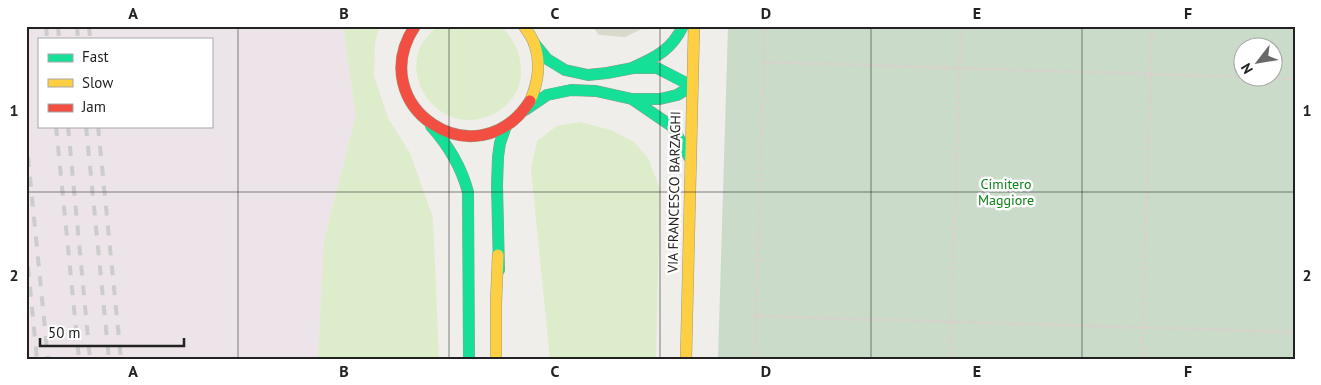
<svg xmlns="http://www.w3.org/2000/svg" width="1321" height="385" font-family="'PT Sans',sans-serif">
	<rect width="100%" height="100%" fill="#f0eeeb"/>
	<path fill="#ede4e9" fill-rule="evenodd" d="M26 26H343L356 116 324 240 318 359H26ZM39 39H211V126H39Z"/>
	<path fill="#d9d9cd" d="M592 26H648L625 37 599 35Z"/>
	<g fill="#ddeccb">
		<path d="M343 26H380L375 43 374 76 388 118 410 153 433 218 439 359H318L324 240 356 116Z"/>
		<path d="M438 26C453 26 469 26 484 26 488 26 495 25 499 26 505 28 509 35 512 40 523 57 525 80 513 97 505 109 493 116 479 119 441 127 406 87 419 50 423 40 430 33 438 26Z"/>
		<path d="M580 122 611 130 634 142 648 158 660 189 656 359H550L531 169 537 141 557 126Z"/>
	</g>
	<path fill="#cadbca" fill-rule="evenodd" d="M728 26H1295V359H718ZM1244 48H1274V78H1244Z"/>
	<g fill="none" stroke-linecap="round" stroke-linejoin="round">
		<g stroke="#999a82" stroke-width="12">
			<g id="fast">
				<path d="M534 43 547 59 565 70 588 75 607 73 633 68H657L692 86"/>
				<path d="M634 67C657 57 672 49 683 26"/>
				<path d="M632 99 673 127 689 157"/>
				<path d="M525 110 547 95 571 90 596 91 632 99H660L677 95 692 86"/>
				<path d="M431 126C449 146 461 166 468 192L469 359"/>
				<path d="M499 270 497 185 498 157 500 143 506 126"/>
			</g>
		</g>
		<g stroke="#999a82" stroke-width="12">
			<g id="slow">
				<path d="M524 26C527 31 532 37 534 43 541 62 538 83 530 101"/>
				<path d="M496 359V303L498 255"/>
				<path d="M686 359 694 26"/>
			</g>
		</g>
		<g stroke="#999a82" stroke-width="12">
			<path id="jam" d="M415 26C362 106 477 183 530 101"/>
		</g>
		<g stroke="#dccecd" stroke-width="3" stroke-dasharray="2.5 2.5" stroke-linecap="butt">
			<path d="M764 62 1244 77"/>
			<path d="M1248 78 1295 79"/>
			<path d="M756 316 765 26"/>
			<path d="M755 359 756 316 1295 332"/>
			<path d="M950 359 961 26"/>
			<path d="M1142 359 1152 26"/>
		</g>
		<use href="#fast" stroke="#16e098" stroke-width="11"/>
		<use href="#slow" stroke="#ffcf43" stroke-width="11"/>
		<use href="#jam" stroke="#f24e42" stroke-width="11"/>
		<g stroke="#ccc" stroke-width="4" stroke-dasharray="10 10" stroke-linecap="butt">
			<path d="M46 26 47 39"/>
			<path d="M58 26 59 39"/>
			<path d="M77 26 78 39"/>
			<path d="M89 26 90 39"/>
			<path d="M56 126 79 359"/>
			<path d="M68 126 90 359"/>
			<path d="M86 126 109 359"/>
			<path d="M98 126 121 359"/>
			<path d="M26 137 48 359"/>
			<path d="M26 247 37 359"/>
		</g>
	</g>
	<path fill="none" stroke="#222" stroke-width="1" stroke-opacity="0.55" d="M238 26V359M449 26V359M660 26V359M871 26V359M1082 26V359M26 192H1295"/>
	<g text-anchor="middle" dominant-baseline="central" stroke-width="5" stroke-linejoin="round" paint-order="stroke">
		<g font-size="14" fill="#0c8416" stroke="#fff">
			<text x="1006" y="184">Cimitero<tspan x="1006" dy="16">Maggiore</tspan></text>
		</g>
		<g font-size="14" fill="#222" stroke="#fff">
			<text transform="translate(674 192) rotate(-89)">VIA FRANCESCO BARZAGHI</text>
		</g>
	</g>
	<rect width="1321" height="385" fill="none" stroke="#ffffff" stroke-width="55"/>
	<rect x="38" y="38" width="175" height="90" fill="#ffffff" stroke="#a7a7a7"/>
	<rect x="48" y="54" width="25" height="8" fill="#16e098" stroke="#a7a7a7"/>
	<text x="82" y="62" font-size="15" fill="#222222">Fast</text>
	<rect x="48" y="79" width="25" height="8" fill="#ffcf43" stroke="#a7a7a7"/>
	<text x="82" y="88" font-size="15" fill="#222222">Slow</text>
	<rect x="48" y="104" width="25" height="8" fill="#f24e42" stroke="#a7a7a7"/>
	<text x="82" y="112" font-size="15" fill="#222222">Jam</text>
	<g transform="translate(1258 62) rotate(239)"><circle r="24" fill="#ffffff" stroke="#a7a7a7"/>
	<path d="M0-4L9 19L0 12L-9 19Z" fill="#6a6968"/>
	<text y="-8" font-size="14" font-weight="bold" text-anchor="middle" fill="#222222">N</text>
	</g>
	<path d="M40 338v8h144v-8" fill="none" stroke="#222222" stroke-width="2.5"/>
	<text x="48" y="338" font-size="15" fill="#222222" stroke="#ffffff" stroke-width="4" paint-order="stroke">50 m</text>
	<rect x="28" y="28" width="1266" height="330" fill="none" stroke="#222" stroke-width="2"/>
	<g font-size="16" text-anchor="middle" font-weight="bold" fill="#222">
		<text x="133" y="19">A</text>
		<text x="344" y="19">B</text>
		<text x="555" y="19">C</text>
		<text x="766" y="19">D</text>
		<text x="977" y="19">E</text>
		<text x="1188" y="19">F</text>
		<text x="14" y="116">1</text>
		<text x="1307" y="116">1</text>
		<text x="14" y="281">2</text>
		<text x="1307" y="281">2</text>
		<text x="133" y="377">A</text>
		<text x="344" y="377">B</text>
		<text x="555" y="377">C</text>
		<text x="766" y="377">D</text>
		<text x="977" y="377">E</text>
		<text x="1188" y="377">F</text>
	</g>
</svg>
